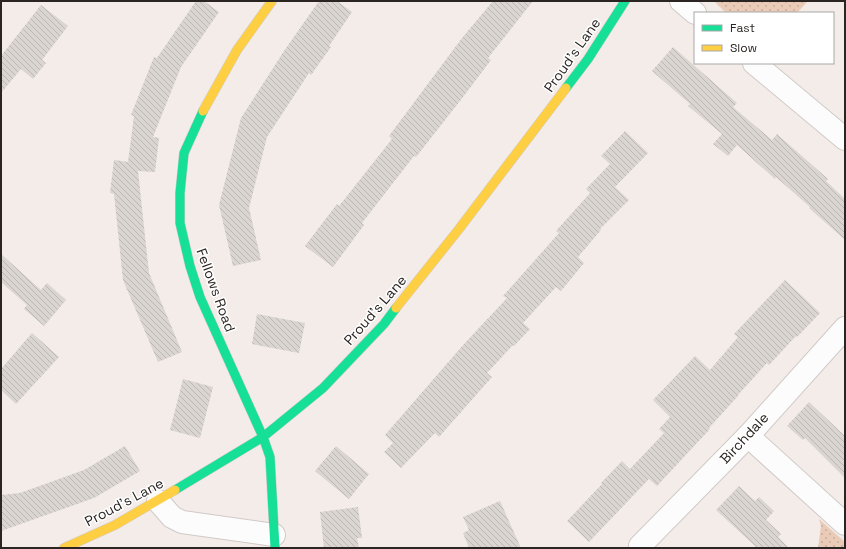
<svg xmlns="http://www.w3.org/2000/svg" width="846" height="549" font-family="'Space Grotesk',sans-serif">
	<defs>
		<pattern id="grass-dots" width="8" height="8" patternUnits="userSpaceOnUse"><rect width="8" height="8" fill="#e9cbb7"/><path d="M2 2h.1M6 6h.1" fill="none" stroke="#c8ae9d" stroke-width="1.8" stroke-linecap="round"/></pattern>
		<pattern id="building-back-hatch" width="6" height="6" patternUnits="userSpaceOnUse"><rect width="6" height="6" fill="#dad5d1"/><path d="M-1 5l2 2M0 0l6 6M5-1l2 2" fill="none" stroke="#bbb7b3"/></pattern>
	</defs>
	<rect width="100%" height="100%" fill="#f3ece8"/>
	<g fill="url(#grass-dots)">
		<path d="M714 1H808L797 13H726Z"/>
		<path d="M819 519 845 542V548H818L821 526Z"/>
	</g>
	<g fill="url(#building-back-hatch)">
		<path d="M196 1H204L219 12 181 67 153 137 159 138 155 172 138 171 149 273 182 352 158 362 123 280 114 194 110 193 114 160 128 162 134 116 131 115 154 57 157 58Z"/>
		<path d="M319 1H337L352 12 329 46 331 47 311 75 309 73 267 137 249 208 261 260 233 266 219 205 241 118 284 51Z"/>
		<path d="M493 1H533L488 58 491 60 460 101 416 157 414 156 362 223 364 225 333 267 305 246 337 204 339 206 392 139 389 136 462 38Z"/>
		<path d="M41 5 68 26 42 60 46 63 33 79 21 69 1 93V56Z"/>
		<path d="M673 47 737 103 733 107 772 140 777 134 828 179 826 181 845 199V240L809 208 810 207 776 177 775 179 737 145 728 156 713 144 722 134 688 106 690 104 652 71Z"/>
		<path d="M625 131 648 153 615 187 629 200 600 229 601 230 578 257 584 263 561 291 556 287 523 323 530 329 514 346 513 345 487 373 492 377 439 437 435 433 401 468 384 452 393 443 385 435 464 344 507 298 503 296 559 233 556 231 590 193 586 189 610 164 601 156Z"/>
		<path d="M1 254 41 290 47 283 66 300 44 326 24 309 27 305 1 282Z"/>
		<path d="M785 280 820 313 797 337 796 336 769 365 767 363 738 395V396L709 428 710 429 657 486 649 479 589 542 567 521 602 484 601 483 622 461 630 469 664 433 659 429 670 417 653 400 695 356 710 370 738 337 734 334Z"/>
		<path d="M257 314 305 323 299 353 252 344Z"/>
		<path d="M32 333 59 357 16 404 1 390V369Z"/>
		<path d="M183 379 213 387 200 438 170 430Z"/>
		<path d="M809 402 845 436V478L805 438 803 440 787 426Z"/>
		<path d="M125 446 140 471 94 498 1 531V495L20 493 84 470Z"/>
		<path d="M336 446 369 474 349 499 315 471Z"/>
		<path d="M739 486 755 501 759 497 774 511 766 520 781 534 778 537 789 548H757L716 510Z"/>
		<path d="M500 501 521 548H469L463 533 469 530 463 517Z"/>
		<path d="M358 507 362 538H357L359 548H324L320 512Z"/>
	</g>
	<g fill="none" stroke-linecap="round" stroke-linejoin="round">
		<g stroke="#d0cac8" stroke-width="24">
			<g id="street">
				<path d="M681 1 695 13"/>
				<path d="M754 63 845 139"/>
				<path d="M748 436 845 524"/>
				<path d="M158 501 172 517 182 522 274 535"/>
				<path d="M640 546 748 436 845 328"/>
			</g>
		</g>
		<g stroke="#d0cac8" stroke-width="10">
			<g id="fast">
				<path d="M566 88 588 59 625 1"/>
				<path d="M203 111 184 153 180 193V223L190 266 200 297 263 437 270 457 275 548"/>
				<path d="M175 490 263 437 323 388 384 324 396 308"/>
			</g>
		</g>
		<g stroke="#d0cac8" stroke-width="10">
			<g id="slow">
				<path d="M203 111 237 50 272 1"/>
				<path d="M396 308 459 229 566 88"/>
				<path d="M64 548 115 525 175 490"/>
			</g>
		</g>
		<use href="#street" stroke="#fdfcfc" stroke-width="22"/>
		<use href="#fast" stroke="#16e098" stroke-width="9"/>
		<use href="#slow" stroke="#ffcf43" stroke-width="9"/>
	</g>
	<g text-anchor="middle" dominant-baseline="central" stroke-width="3" stroke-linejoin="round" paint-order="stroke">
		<g font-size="14" fill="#2a2523" stroke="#fff">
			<text transform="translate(572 55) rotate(-55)">Proud's Lane</text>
			<text transform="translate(216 290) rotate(70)">Fellows Road</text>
			<text transform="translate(375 310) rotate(-49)">Proud's Lane</text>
			<text transform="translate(744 438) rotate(-47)">Birchdale</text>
			<text transform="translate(124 502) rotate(-28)">Proud's Lane</text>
		</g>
	</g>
	<rect width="846" height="549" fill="none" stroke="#2a2523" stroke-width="4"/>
	<rect x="694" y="12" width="140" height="52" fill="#ffffff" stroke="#aaa8a7"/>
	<rect x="702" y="25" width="20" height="6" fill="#16e098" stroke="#aaa8a7"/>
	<text x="730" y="32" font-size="12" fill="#2a2523">Fast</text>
	<rect x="702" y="45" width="20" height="6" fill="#ffcf43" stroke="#aaa8a7"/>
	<text x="730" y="52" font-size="12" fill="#2a2523">Slow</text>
</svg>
